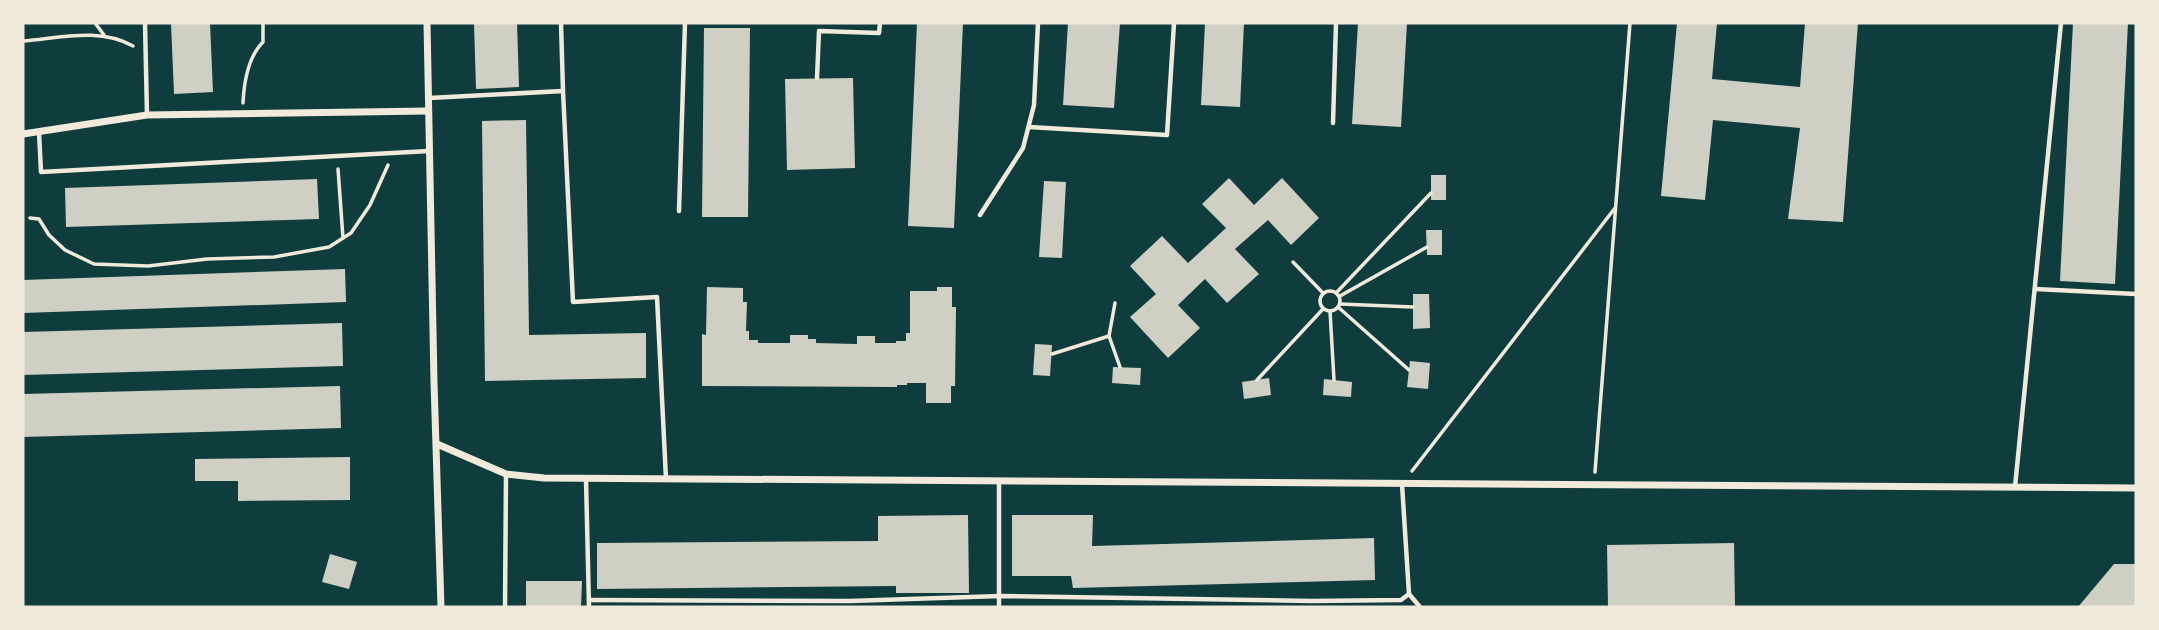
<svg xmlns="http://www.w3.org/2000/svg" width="2159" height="630" font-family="'Fira Sans',sans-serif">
	<rect width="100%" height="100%" fill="#0f3d3e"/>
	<g fill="#cfcfc3">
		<path d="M171 23H210L213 92 174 94Z"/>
		<path d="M474 23H517L519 87 476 89Z"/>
		<path d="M917 23H963L954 228 908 226Z"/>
		<path d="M1068 23H1120L1114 108 1063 105Z"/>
		<path d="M1205 23H1244L1240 107 1201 105Z"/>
		<path d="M1358 23H1407L1401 127 1352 124Z"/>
		<path d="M1677 23H1717L1712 79 1800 87 1805 23H1858L1843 222 1788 219 1800 128 1713 120 1705 200 1661 196Z"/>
		<path d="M2073 23H2128L2115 284 2060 281Z"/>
		<path d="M704 28H750L748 217H702Z"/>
		<path d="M853 78 855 168 787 170 785 79Z"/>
		<path d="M526 120 529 335 646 333V378L485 381 482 121Z"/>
		<rect x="1431" y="175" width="15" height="25"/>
		<path d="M1229 178 1254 205 1282 178 1319 218 1291 245 1268 220 1235 249 1259 274 1227 303 1205 279 1178 305 1200 328 1168 358 1130 317 1156 294 1130 266 1162 236 1188 263 1226 228 1202 204Z"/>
		<path d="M317 179 319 219 66 227 65 188Z"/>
		<path d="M1044 181 1066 182 1062 258 1039 257Z"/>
		<path d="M1426 230H1442V255H1427Z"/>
		<path d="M345 269 346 302 23 313V280Z"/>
		<path d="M707 287 743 288V302H747L746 331H749V340H758V343H790V335H808V339H816V343L857 344V336H875V343H896V341H906V333H910V291H937V287H952V307H956L955 386H951V403H926V383H907V385H897V387L702 386V334L706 335Z"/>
		<path d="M1413 294H1429L1430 328 1413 329Z"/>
		<path d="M342 323 343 366 23 375V332Z"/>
		<path d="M1035 344 1052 345 1050 376 1033 375Z"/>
		<path d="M1410 361 1430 363 1428 389 1407 387Z"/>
		<path d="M1113 367 1141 368 1140 385 1112 383Z"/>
		<path d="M1269 378 1271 395 1244 399 1242 382Z"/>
		<path d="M1324 379 1352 382 1351 397 1323 395Z"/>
		<path d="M340 386 341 428 23 437V394Z"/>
		<path d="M350 457V500L238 501V481H195V459Z"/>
		<path d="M968 515 969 593H896V586L597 589V543L878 541V516Z"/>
		<path d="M1012 515H1093L1092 546 1374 538 1375 580 1073 588 1071 576H1012Z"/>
		<path d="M1734 543 1735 607H1608L1607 545Z"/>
		<path d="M330 554 357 562 349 589 322 582Z"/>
		<path d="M2114 564H2136V607H2078Z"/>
		<path d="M526 581H582L581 607H526Z"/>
	</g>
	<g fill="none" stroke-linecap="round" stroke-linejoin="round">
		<g stroke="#f1e9da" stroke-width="3.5">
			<path d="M95 23 104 35"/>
			<path d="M23 41C60 38 100 27 133 46"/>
			<path d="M243 103C244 82 248 57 263 42V23"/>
			<path d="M338 169 343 238"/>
			<path d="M30 218 39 219 49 235 65 250 94 264 148 266 207 259 274 257 329 247 351 233 370 205 388 165"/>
			<path d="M1293 262 1323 293"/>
			<circle cx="1330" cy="301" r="10"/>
			<path d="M1337 292 1431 193"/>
			<path d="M1340 296 1427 247"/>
			<path d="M1115 303 1109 336 1120 367"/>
			<path d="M1340 304 1413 307"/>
			<path d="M1338 307 1409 370"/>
			<path d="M1330 311 1334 380"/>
			<path d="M1052 354 1109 336"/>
			<path d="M1257 380 1323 309"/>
			<path d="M1412 471 1615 208"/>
			<path d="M1595 472 1630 23"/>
		</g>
		<g stroke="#f1e9da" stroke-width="4.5">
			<path d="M145 23 147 115"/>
			<path d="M561 23 563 91"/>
			<path d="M817 78 819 31 879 33 880 23"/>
			<path d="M429 98 563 91 573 302 657 297 666 479"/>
			<path d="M1333 123 1336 23"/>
			<path d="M1029 127 1167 135 1174 23"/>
			<path d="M39 132 41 172 429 151"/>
			<path d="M679 211 685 23"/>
			<path d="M980 215 1023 148 1034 105 1038 23"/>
			<path d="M2035 289 2136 294"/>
			<path d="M586 479 589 607"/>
			<path d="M999 482V607"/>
			<path d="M2015 487 2061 23"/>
			<path d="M1409 594 1420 607"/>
			<path d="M589 600 850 601 1000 596 1311 601 1401 600 1409 594 1402 484"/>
			<path d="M505 607 506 474"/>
		</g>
		<g stroke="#f1e9da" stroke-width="7">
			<path d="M427 23 434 382 441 607"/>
			<path d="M23 134 147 115 428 111"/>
			<path d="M437 444 506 474 544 478 2136 488"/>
		</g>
	</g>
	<rect width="2159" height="630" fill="none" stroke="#f1e9da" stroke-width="49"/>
</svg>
